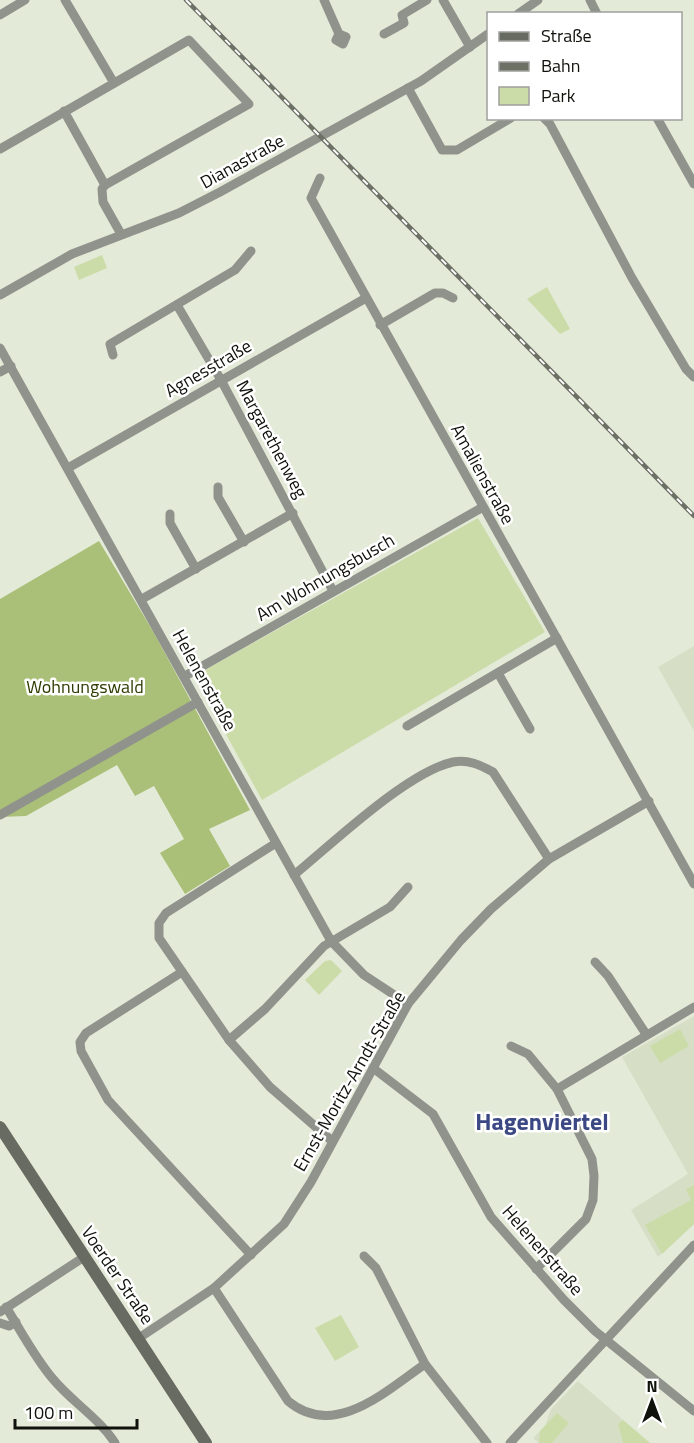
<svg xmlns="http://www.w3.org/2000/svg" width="694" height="1443" font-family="'Titillium Web',sans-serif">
	<rect width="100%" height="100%" fill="#e4ead8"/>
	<g fill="#d6dfc6">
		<path d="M694 646V731L658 667Z"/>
		<path d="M694 1016V1224L658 1257 631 1210 688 1174 622 1057Z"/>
		<path d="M578 1381 650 1443H539L533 1438 545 1426 551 1409Z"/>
	</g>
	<g fill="#ccdca9">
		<path d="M102 255 107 268 79 280 74 267Z"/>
		<path d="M547 287 570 329 560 334 527 299Z"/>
		<path d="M478 518 545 632 262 800 194 676Z"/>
		<path d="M331 960 342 971 319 995 305 980 325 961Z"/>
		<path d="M680 1029 689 1046 660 1063 650 1046Z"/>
		<path d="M694 1185V1224L662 1254 645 1225 691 1200 686 1189Z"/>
		<path d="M341 1315 359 1347 335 1361 315 1328Z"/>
		<path d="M557 1413 569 1423 552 1443H539L540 1431Z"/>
		<path d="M623 1420 650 1443H623L618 1424Z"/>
	</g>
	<path fill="#aac078" d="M99 541 154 633 250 810 209 829 230 866 185 894 160 853 184 839 154 786 135 796 117 765 26 816 0 817V599Z"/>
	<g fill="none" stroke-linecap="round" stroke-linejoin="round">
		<g stroke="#90938c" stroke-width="9">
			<path d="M65 0 114 83"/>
			<path d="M324 0 339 34 346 37 343 44 336 40 339 34"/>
			<path d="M443 0 470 47"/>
			<path d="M590 0 597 14"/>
			<path d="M518 14 538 0"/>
			<path d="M0 15 25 0"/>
			<path d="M384 34 404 23 402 15 427 0"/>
			<path d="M408 88 442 150H457L511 118"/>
			<path d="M64 111 105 185"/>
			<path d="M544 118 550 124 632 278 686 369 694 377"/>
			<path d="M657 118 694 184"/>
			<path d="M0 149 189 40 249 104 105 185 102 189 103 202 121 234"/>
			<path d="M320 178 311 198 694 884"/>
			<path d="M0 295 72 254 179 213 220 192 421 81 488 34"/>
			<path d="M177 305 221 380 333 591"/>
			<path d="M380 325 435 293H443L453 298"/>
			<path d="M0 348 331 941 364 975 408 1004"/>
			<path d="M113 355 110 344 235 270 251 251"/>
			<path d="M0 372 11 366"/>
			<path d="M68 468 366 298"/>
			<path d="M218 487V497L244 542"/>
			<path d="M170 514V523L196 569"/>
			<path d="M142 599 293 513"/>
			<path d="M498 673 530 729"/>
			<path d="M185 676 483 507"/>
			<path d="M407 726 557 638"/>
			<path d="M0 815 198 702"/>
			<path d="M276 843 166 913 159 923V938L229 1040 270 1087 332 1141"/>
			<path d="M294 875C332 844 407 772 453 762 468 759 480 765 493 772L549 859"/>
			<path d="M595 962 608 976 646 1034"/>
			<path d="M182 972 86 1033 80 1042 81 1051 108 1100 251 1255"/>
			<path d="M229 1040 265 1009 324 946 390 907 408 887"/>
			<path d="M511 1046 528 1054 557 1089 592 1159 594 1176 593 1200 586 1219 536 1269"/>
			<path d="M373 1068 433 1114 491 1217 564 1300 595 1331 694 1411"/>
			<path d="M557 1089 694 1007"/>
			<path d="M364 1256 376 1268 425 1364 487 1443"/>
			<path d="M214 1288 288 1401C334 1440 386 1391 425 1364"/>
			<path d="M6 1307C21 1331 35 1358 53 1379 72 1402 99 1418 115 1443"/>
			<path d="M0 1312 84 1257"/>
			<path d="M0 1323 9 1326 16 1322"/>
			<path d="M139 1338 214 1288 284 1224 311 1182 408 1004 461 940 491 909 549 859 649 801"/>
			<path d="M510 1443 694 1245"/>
		</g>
		<path stroke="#686b61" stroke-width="12" d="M0 1127 206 1443"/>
		<g stroke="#6d7065" stroke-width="4.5">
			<path id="rail" d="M186 0 694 516"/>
		</g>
		<use href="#rail" stroke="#fff" stroke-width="2" stroke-dasharray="7" stroke-linecap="butt"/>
	</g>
	<g text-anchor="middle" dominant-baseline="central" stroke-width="5" stroke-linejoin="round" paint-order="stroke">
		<g font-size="18" fill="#0f110b" stroke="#fff">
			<text transform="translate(242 161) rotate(-29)">Dianastraße</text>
			<text transform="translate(208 368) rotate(-30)">Agnesstraße</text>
			<text transform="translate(272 439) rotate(62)">Margarethenweg</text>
			<text transform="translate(483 474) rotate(61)">Amalienstraße</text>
			<text transform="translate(325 577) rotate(-30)">Am Wohnungsbusch</text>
			<text transform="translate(205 680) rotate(61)">Helenenstraße</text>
			<text transform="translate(349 1081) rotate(-60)">Ernst-Moritz-Arndt-Straße</text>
			<text transform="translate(543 1250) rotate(49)">Helenenstraße</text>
			<text transform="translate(118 1275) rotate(56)">Voerder Straße</text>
		</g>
		<g font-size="18" fill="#2e3b02" stroke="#fff">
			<text x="85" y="686">Wohnungswald</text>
		</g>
		<g font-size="24" font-weight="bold" fill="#3b4883" stroke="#fff">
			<text x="542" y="1121">Hagenviertel</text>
		</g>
	</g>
	<rect x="487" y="12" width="195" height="108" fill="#ffffff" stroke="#9fa09d" stroke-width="1.5"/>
	<rect x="499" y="32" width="30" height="9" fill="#686b61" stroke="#9fa09d" stroke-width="1.5"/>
	<text x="541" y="42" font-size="18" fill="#0f110b">Straße</text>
	<rect x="499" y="62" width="30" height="9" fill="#6d7065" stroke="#9fa09d" stroke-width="1.5"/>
	<text x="541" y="72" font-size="18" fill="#0f110b">Bahn</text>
	<rect x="499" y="87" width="30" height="18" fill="#ccdca9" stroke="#9fa09d" stroke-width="1.5"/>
	<text x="541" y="102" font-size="18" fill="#0f110b">Park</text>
	<g transform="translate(652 1401)" stroke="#ffffff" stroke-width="4.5" paint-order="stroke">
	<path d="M0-4.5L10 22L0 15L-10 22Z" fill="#0f110b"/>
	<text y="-9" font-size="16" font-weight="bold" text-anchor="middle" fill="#0f110b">N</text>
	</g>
	<path d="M15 1419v9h122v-9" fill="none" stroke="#0f110b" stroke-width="3"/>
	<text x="24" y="1419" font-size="18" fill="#0f110b" stroke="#ffffff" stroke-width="4.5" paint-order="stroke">100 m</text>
</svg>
